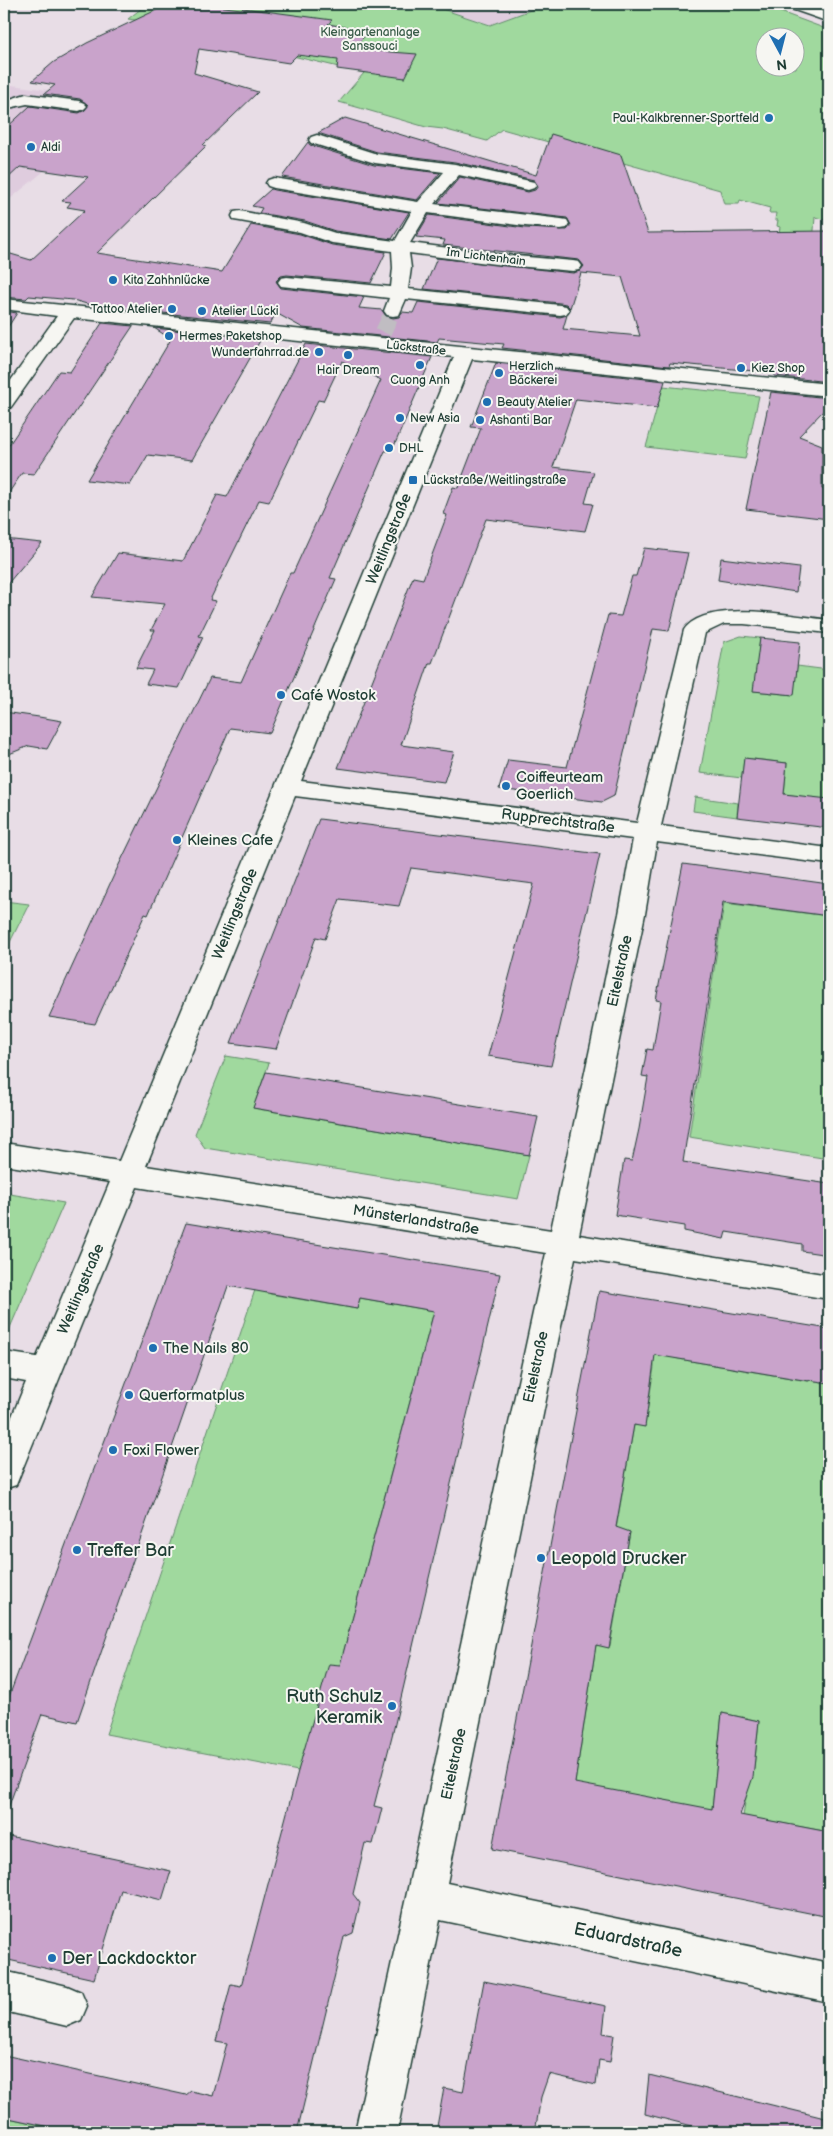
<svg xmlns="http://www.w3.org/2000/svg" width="833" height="2136" font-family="'Balsamiq Sans',sans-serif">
	<rect width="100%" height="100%" fill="#e8dde6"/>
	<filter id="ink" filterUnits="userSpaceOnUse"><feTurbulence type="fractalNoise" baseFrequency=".02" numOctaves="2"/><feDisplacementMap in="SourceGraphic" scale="10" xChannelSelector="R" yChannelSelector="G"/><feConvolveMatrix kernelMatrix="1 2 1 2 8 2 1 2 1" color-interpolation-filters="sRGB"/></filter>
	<g filter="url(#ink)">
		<g fill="#dfccde">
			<path d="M427 4H547L490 25Z"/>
			<path d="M4 84 129 101 4 204Z"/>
		</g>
		<g fill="#a0d99e" stroke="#608b69" fill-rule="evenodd">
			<path d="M147 4H427L490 25 547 4H759L829 30V221L815 217 812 256 779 233 780 227 777 226 778 220H775L776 213H769L770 208 740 200 739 204H724L720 190 502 129 487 141 443 129 426 127 339 102 364 73 276 52 204 31 128 19ZM766 38H796V68H766Z"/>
			<path d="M663 386 759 396 745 459 646 447Z"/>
			<path d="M741 636 760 638 754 691 793 695 797 666 829 670V800L784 794 787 763 744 758 742 778 700 773 724 642Z"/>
			<path d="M695 797 738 803 737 817 693 811Z"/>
			<path d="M4 901 29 904 4 954Z"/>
			<path d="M724 903 829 916V1159L689 1137Z"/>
			<path d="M226 1056 269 1063 253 1108 529 1155 518 1199 205 1148 195 1134Z"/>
			<path d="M4 1193 64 1203 9 1330 4 1329Z"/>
			<path d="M258 1281 270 1294 357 1309 360 1298 434 1311 340 1665 298 1771 106 1734Z"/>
			<path d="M653 1352 679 1359 808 1381 809 1380 829 1383V1832L743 1816 749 1778 753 1777 759 1721 722 1713 712 1809 573 1796 596 1645 610 1646 630 1532 616 1529 634 1425 645 1426 654 1367Z"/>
			<path d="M4 2117 73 2132H4Z"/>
		</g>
		<g fill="#c9a3cb" stroke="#1f3d34">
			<path d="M169 4H200L241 9 243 8 332 20 328 24 369 31 353 49 417 54 405 78 337 69 338 60 297 55 289 63 199 49 194 73 258 92 203 145 206 146 97 253 222 272 251 225 300 234 332 245 386 252 371 283 287 275 281 276 276 281 281 288 364 297 359 308 382 310 386 316 393 318 399 317 402 312 413 313 418 302 560 317 567 315 563 329 640 336 622 277 581 273 570 308 566 304 560 303 424 289 437 258 573 273 580 271 584 266 579 260 443 245 445 240 416 237 429 215 525 228 567 230 571 225 567 218 438 203 460 177 528 192 535 190 538 186 534 180 455 162 377 152 318 133 345 118 536 175 551 134 621 155 648 233 829 231V283L827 307H829V382L774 376 775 373 670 363 669 366 502 348 504 344 439 338 437 342 303 328 276 313 270 324 94 306 73 300 29 296 26 299 4 297V252L31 260 85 210 67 207 71 202 62 201 88 177 20 167 4 182V130L30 106 79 113 85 110 88 105 80 99 44 94 55 85 32 81 54 62 87 43Z"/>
			<path d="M308 142 310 145 374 165 440 173 417 200 282 177Z"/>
			<path d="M271 189 274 190 409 212 392 239 335 231 305 221 259 213 262 208 252 206Z"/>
			<path d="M4 311 17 313 4 333Z"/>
			<path d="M102 323 133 326 34 474 22 473 4 500V452L59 371 70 372Z"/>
			<path d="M154 328 261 339 192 460 148 455 130 485 87 480 171 339Z"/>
			<path d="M306 344 432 357 392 451H385L330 578 336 579 270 733 230 728 148 915 145 914 95 1024 49 1017 114 875 210 678 241 682 290 573H293L381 380 342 361 323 401 318 400 269 502 259 500 210 600 216 601 199 636 203 637 179 688 146 684 153 670 136 668 155 630H151L165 604 92 597 118 553 183 561 217 495 227 497Z"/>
			<path d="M496 363 665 381 657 408 576 399 553 467 594 472 585 503 593 504 585 531 486 519 432 663H429L401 745 454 752 444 782 338 768 413 577 423 579 447 515 443 514 453 487 458 488 481 428 471 427Z"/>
			<path d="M771 392 829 398 824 410 799 436 822 445V489L829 490V519L746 509Z"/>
			<path d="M4 539 42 543 4 588Z"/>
			<path d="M644 548 688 553 669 631 653 629 614 796 602 802 499 789 508 760 567 767 608 615 621 616 632 576H636Z"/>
			<path d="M721 558 799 568 796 592 718 580Z"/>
			<path d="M760 638 800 642 794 695 753 691Z"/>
			<path d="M4 712 39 717 62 721 47 749 29 746 4 756Z"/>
			<path d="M744 758 787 763 784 794 829 799V828L737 817Z"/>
			<path d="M319 819 600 854 551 1066 488 1056 534 884 411 868 399 906 340 899 325 939 316 937 276 1049 231 1043Z"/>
			<path d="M683 864 829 884V916L723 902 683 1162 829 1184V1255L802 1251V1244L726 1232 724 1239 684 1231V1226L615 1215 624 1160 632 1161 639 1129 648 1077 642 1076 647 1049 653 1050 661 1001 656 1000Z"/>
			<path d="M266 1072 538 1117 529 1155 253 1108Z"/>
			<path d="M186 1223 500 1274 393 1732 374 1806 382 1808 373 1844 365 1843 353 1894 360 1903 353 1933 344 1937 297 2132H73L4 2117V2055L186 2095 191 2091 213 2096 227 2043 216 2041 231 1984 241 1986 298 1771 329 1664 340 1665 434 1311 360 1298 357 1309 228 1286 77 1722 42 1714 7 1811H4V1710Z"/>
			<path d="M599 1291 829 1329V1383L809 1380V1381L655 1355 645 1427 634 1425 616 1527 630 1532 609 1648 596 1645 575 1783 712 1809 722 1713 759 1721 753 1777 740 1815 829 1832V1917L492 1849Z"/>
			<path d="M4 1835 171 1871 162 1900 121 1890 94 1979 4 1959Z"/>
			<path d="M484 1981 606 2006 603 2033 614 2035 610 2062 599 2060 596 2085 549 2074 541 2097 535 2132H436L444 2088 463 2092Z"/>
			<path d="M649 2075 829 2119V2132H716L645 2114Z"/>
		</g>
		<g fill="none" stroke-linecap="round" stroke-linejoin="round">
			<path stroke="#c0bdc2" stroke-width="16" stroke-dasharray="16 8" stroke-linecap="butt" d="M383 332 393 311"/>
			<g stroke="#1f3d34" stroke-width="3">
				<g id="minor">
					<path d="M784 4H803L829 13V22L786 7Z"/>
					<path d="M26 94 79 101 84 103 87 106 84 109 79 111 27 104 4 109V101Z"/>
					<path d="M317 135 377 154 455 164 534 182 536 185 534 188 528 190 459 175 434 204 561 219 567 220 569 224 567 228 561 229 525 226 428 213 410 243 495 254 573 261 579 262 582 266 579 270 573 271 495 264 409 253 411 268 408 289 560 305 566 306 569 310 566 314 560 315 406 299 399 315 393 316 387 315 384 311 389 298 281 286 278 282 281 278 287 277 391 287 393 268 392 251 332 243 300 232 240 221 234 220 232 216 234 212 240 211 304 223 335 233 395 241 412 211 274 188 268 186 266 183 268 180 274 178 418 202 444 172 375 163 311 143 309 140 311 137Z"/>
					<path d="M4 299 829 384V396L472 359 301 781 637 823 684 630C706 598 795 616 829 620V633L744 624H724L705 633 661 826 829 848V864L657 842 645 914 579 1235 829 1275V1299L575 1258 447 1883 829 1963V2002L440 1920 397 2132H355L546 1253 137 1187 20 1475 16 1485 4 1489V1436L26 1382 4 1378V1352L37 1357 110 1182 4 1165V1143L119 1161 454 357 74 318 11 407 4 409V390L57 316 4 309ZM295 796 633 839 619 914 551 1230 146 1166Z"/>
					<path d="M4 1971 67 1986 81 1992 87 2006 81 2020 67 2026 4 2011Z"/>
				</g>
			</g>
			<use href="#minor" fill="#f6f6f2" fill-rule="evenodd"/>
		</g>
	</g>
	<g fill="#1f6fb2" stroke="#f6f6f2" stroke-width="2">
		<circle cx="769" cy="118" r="5"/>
		<circle cx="31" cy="147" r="5"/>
		<circle cx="113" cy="280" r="5"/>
		<circle cx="172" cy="309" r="5"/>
		<circle cx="202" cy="311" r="5"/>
		<circle cx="169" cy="336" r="5"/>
		<circle cx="319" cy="352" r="5"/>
		<circle cx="348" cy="355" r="5"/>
		<circle cx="420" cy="365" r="5"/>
		<circle cx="741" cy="368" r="5"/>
		<circle cx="499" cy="373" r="5"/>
		<circle cx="487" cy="402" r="5"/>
		<circle cx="400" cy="418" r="5"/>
		<circle cx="480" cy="420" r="5"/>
		<circle cx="389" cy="448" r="5"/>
		<rect x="408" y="475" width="10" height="10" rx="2.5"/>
		<circle cx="281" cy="695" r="5"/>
		<circle cx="506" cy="786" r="5"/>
		<circle cx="177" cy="840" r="5"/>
		<circle cx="153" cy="1348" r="5"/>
		<circle cx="129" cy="1395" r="5"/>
		<circle cx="113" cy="1450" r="5"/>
		<circle cx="77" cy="1550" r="5"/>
		<circle cx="541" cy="1558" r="5"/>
		<circle cx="392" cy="1706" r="5"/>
		<circle cx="52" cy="1958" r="5"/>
	</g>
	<g text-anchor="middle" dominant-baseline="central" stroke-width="4" stroke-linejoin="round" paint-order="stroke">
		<g font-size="12" fill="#395c49" stroke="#f6f6f2">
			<text x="370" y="32">Kleingartenanlage<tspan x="370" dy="14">Sanssouci</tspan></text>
		</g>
		<g font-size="12" fill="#1f3d34" stroke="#f6f6f2" text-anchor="start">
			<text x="759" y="118" text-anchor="end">Paul-Kalkbrenner-Sportfeld</text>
			<text x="41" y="147">Aldi</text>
			<text x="123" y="280">Kita Zahhnlücke</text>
			<text x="162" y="309" text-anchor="end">Tattoo Atelier</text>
			<text x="212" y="311">Atelier Lücki</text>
			<text x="179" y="336">Hermes Paketshop</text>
			<text x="309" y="352" text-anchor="end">Wunderfahrrad.de</text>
			<text x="509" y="366">Herzlich<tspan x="509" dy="14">Bäckerei</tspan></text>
			<text x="751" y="368">Kiez Shop</text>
			<text x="348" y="370" text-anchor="middle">Hair Dream</text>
			<text x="420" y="380" text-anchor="middle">Cuong Anh</text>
			<text x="497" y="402">Beauty Atelier</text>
			<text x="410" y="418">New Asia</text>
			<text x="490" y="420">Ashanti Bar</text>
			<text x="399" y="448">DHL</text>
			<text x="423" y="480">Lückstraße/Weitlingstraße</text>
		</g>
		<g font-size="12" fill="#1f3d34" stroke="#f6f6f2">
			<text transform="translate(486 257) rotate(7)">Im Lichtenhain</text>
			<text transform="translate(416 348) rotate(6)">Lückstraße</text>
		</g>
		<g font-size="15" fill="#1f3d34" stroke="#f6f6f2">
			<text transform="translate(389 539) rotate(-68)">Weitlingstraße</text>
			<text transform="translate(558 821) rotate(7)">Rupprechtstraße</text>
			<text transform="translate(235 914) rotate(-68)">Weitlingstraße</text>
			<text transform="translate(620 971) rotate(-78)">Eitelstraße</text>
			<text transform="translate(416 1220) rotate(9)">Münsterlandstraße</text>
			<text transform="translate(81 1289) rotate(-67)">Weitlingstraße</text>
			<text transform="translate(536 1367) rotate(-78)">Eitelstraße</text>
			<text transform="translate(454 1764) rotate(-78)">Eitelstraße</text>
		</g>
		<g font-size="15" fill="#1f3d34" stroke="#f6f6f2" text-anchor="start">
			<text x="291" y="695">Café Wostok</text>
			<text x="516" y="777">Coiffeurteam<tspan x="516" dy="17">Goerlich</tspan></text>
			<text x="187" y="840">Kleines Cafe</text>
			<text x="163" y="1348">The Nails 80</text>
			<text x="139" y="1395">Querformatplus</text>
			<text x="123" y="1450">Foxi Flower</text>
		</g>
		<g font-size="18" fill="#1f3d34" stroke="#f6f6f2" text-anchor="start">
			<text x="87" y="1550">Treffer Bar</text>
			<text x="551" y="1558">Leopold Drucker</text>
			<text x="382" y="1696" text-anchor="end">Ruth Schulz<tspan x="382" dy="21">Keramik</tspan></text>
			<text x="62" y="1958">Der Lackdocktor</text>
		</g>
		<g font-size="18" fill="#1f3d34" stroke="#f6f6f2">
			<text transform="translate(628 1940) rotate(12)">Eduardstraße</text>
		</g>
	</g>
	<rect width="833" height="2136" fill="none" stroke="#f6f6f2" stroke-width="20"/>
	<rect x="10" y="10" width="813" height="2116" fill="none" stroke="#1f3d34" stroke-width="2" filter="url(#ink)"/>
	<g transform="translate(780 52) rotate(173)"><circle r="24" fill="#f6f6f2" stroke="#a0aca6"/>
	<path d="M0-4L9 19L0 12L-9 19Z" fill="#1f6fb2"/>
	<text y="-8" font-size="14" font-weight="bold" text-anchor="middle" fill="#1f3d34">N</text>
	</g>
</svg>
